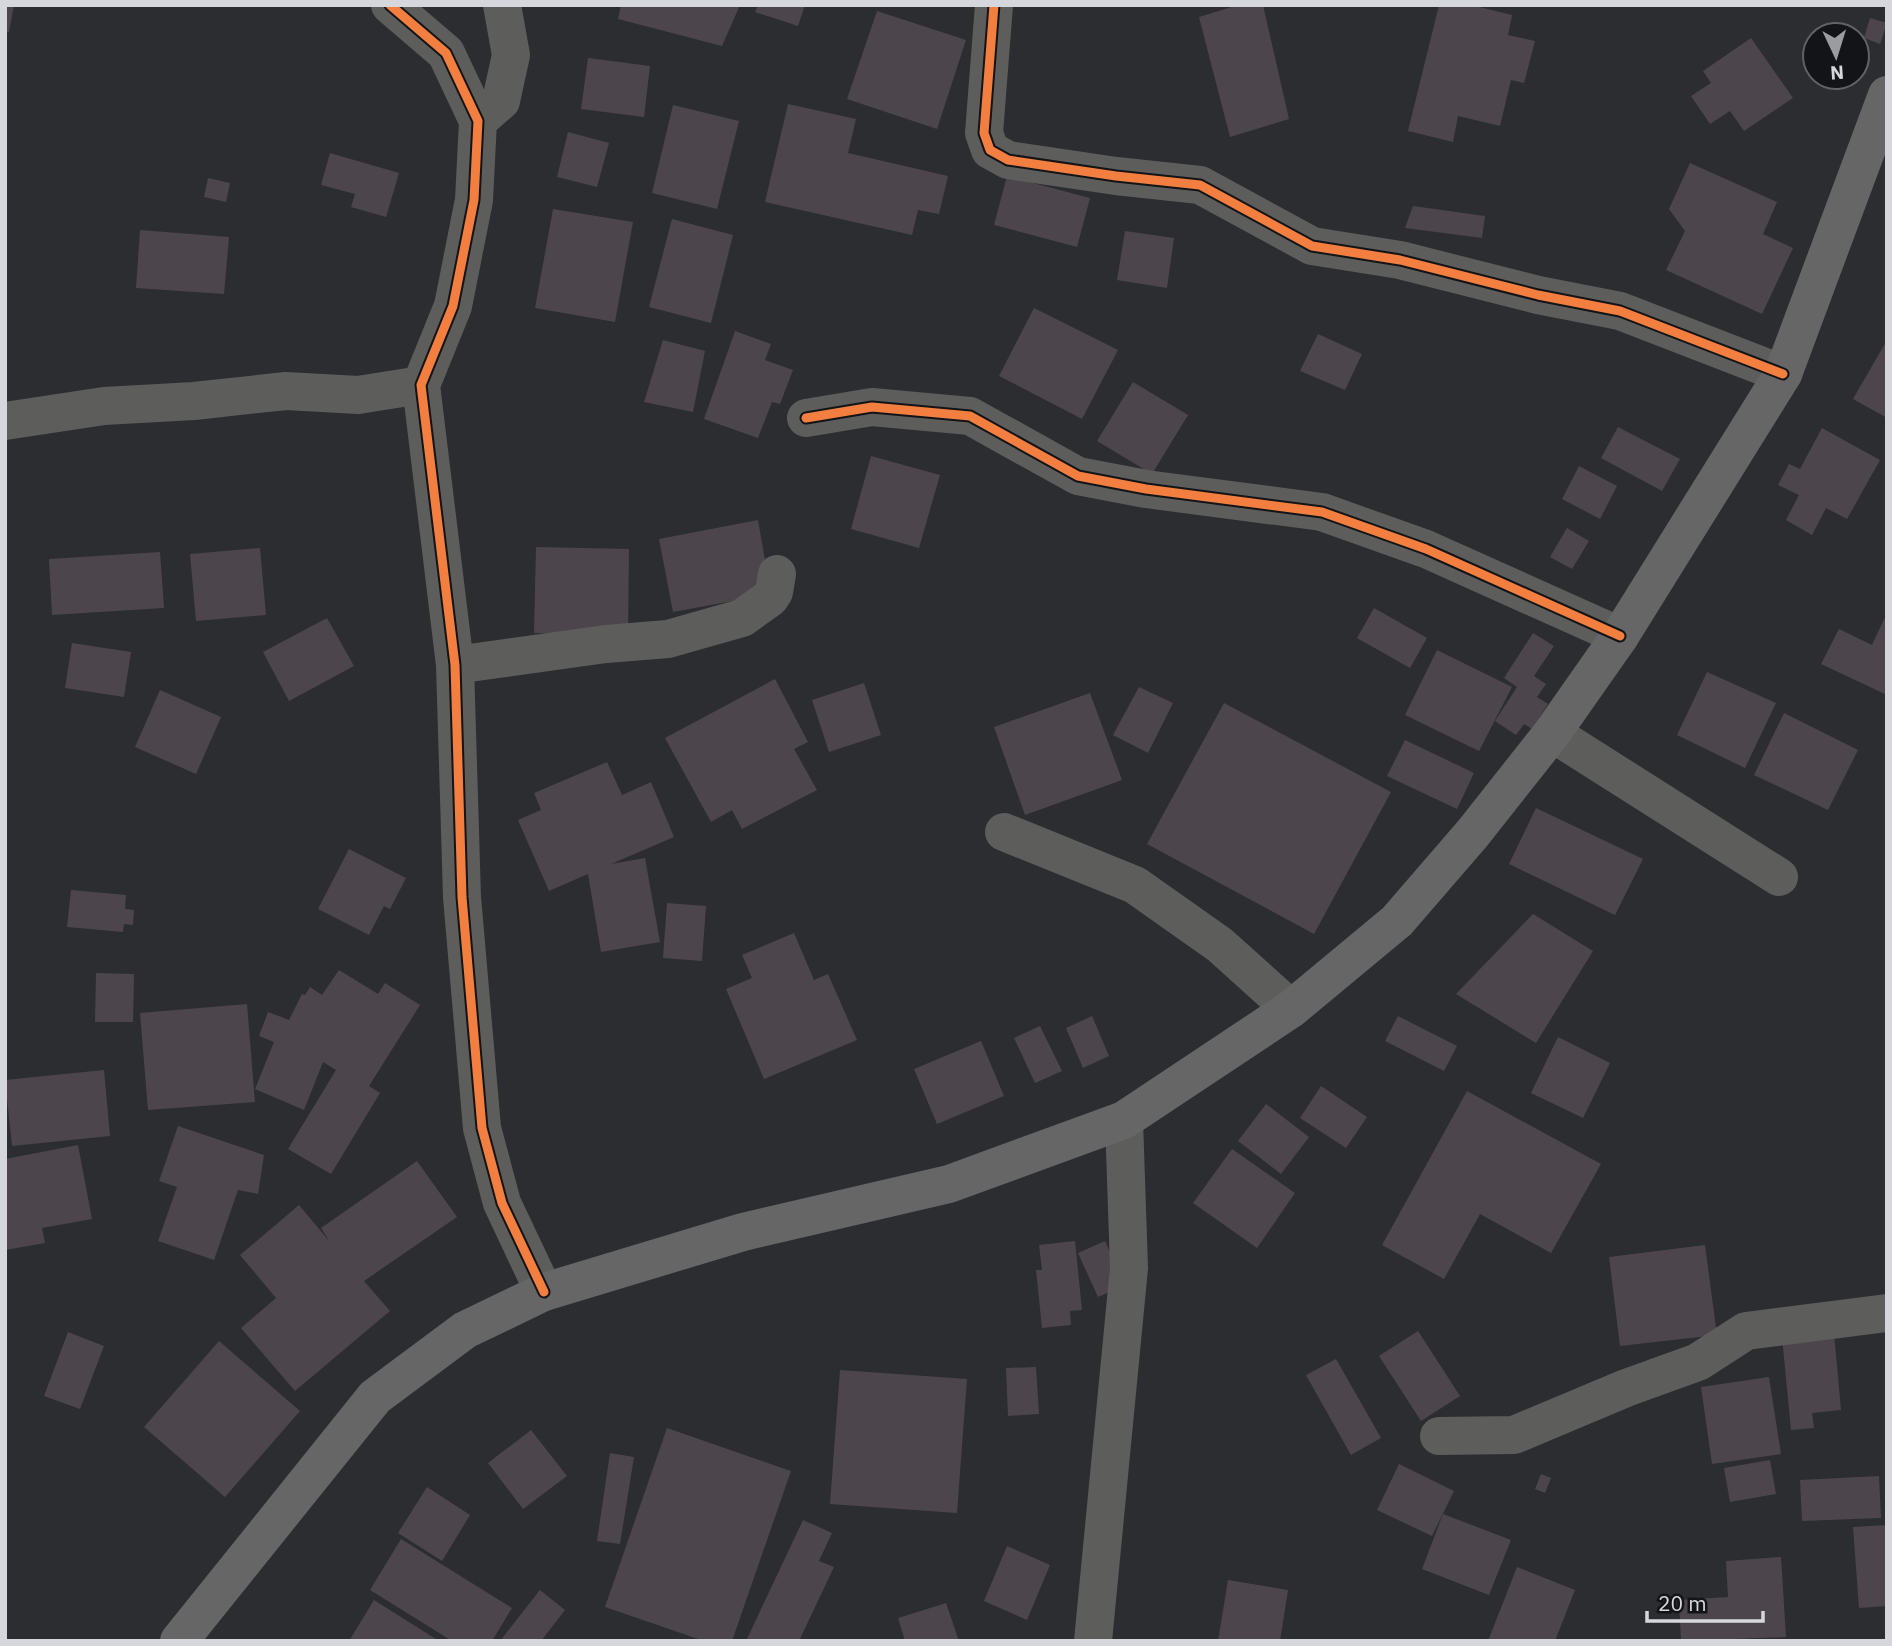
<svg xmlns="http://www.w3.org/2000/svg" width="1892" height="1646" font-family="'IBM Plex Sans',sans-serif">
	<rect width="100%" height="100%" fill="#2b2d31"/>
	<g fill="#4d454c">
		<path d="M5 5H14L9 32 5 31Z"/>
		<path d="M621 5H740L722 46 618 19Z"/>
		<path d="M758 5H805L798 26 755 12Z"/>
		<path d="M1238 5H1263L1289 119 1230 137 1199 17Z"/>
		<path d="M1439 5H1471L1512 15 1508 35 1535 41 1524 83 1511 80 1500 126 1458 116 1453 142 1408 131Z"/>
		<path d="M877 11 966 40 937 129 847 99Z"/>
		<path d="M1870 18 1887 23 1880 44 1864 38Z"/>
		<path d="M1751 38 1793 98 1744 131 1730 111 1710 124 1691 96 1711 83 1703 71Z"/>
		<path d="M588 58 650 66 644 117 581 109Z"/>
		<path d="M788 104 856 119 848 153 948 176 939 214 918 210 912 235 765 202Z"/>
		<path d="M673 105 739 121 717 209 652 193Z"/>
		<path d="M568 132 609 143 597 187 557 177Z"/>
		<path d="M330 153 399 173 386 217 351 207 355 194 321 185Z"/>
		<path d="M1690 163 1777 202 1763 234 1793 248 1762 314 1666 270 1685 231 1669 209Z"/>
		<path d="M1007 176 1090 198 1077 247 994 225Z"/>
		<path d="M208 178 230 183 226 202 204 197Z"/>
		<path d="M1413 206 1485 216 1482 238 1405 228Z"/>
		<path d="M553 209 633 222 615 322 535 308Z"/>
		<path d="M672 219 733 235 711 323 649 307Z"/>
		<path d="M140 230 229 237 224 294 136 288Z"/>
		<path d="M1125 231 1174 238 1167 288 1117 280Z"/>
		<path d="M1034 308 1118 350 1082 419 999 376Z"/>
		<path d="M735 331 771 344 765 360 793 370 780 404 772 402 758 438 704 419Z"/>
		<path d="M1318 334 1362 354 1345 390 1300 371Z"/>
		<path d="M663 340 705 351 693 412 644 402Z"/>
		<path d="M1887 340V418L1853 399Z"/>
		<path d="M1133 382 1188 415 1152 474 1097 441Z"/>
		<path d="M1618 427 1680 459 1662 491 1601 458Z"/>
		<path d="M1822 428 1880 460 1847 519 1826 508 1812 535 1786 520 1799 495 1778 485 1789 464 1800 469Z"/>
		<path d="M871 456 940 475 919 548 851 529Z"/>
		<path d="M1579 466 1617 486 1600 519 1562 499Z"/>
		<path d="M758 520 771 594 673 612 659 539Z"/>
		<path d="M1567 528 1589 541 1572 569 1550 557Z"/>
		<path d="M536 547 629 549 628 635 534 633Z"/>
		<path d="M260 548 266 615 196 621 190 554Z"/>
		<path d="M160 552 164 608 52 615 49 559Z"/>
		<path d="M1374 608 1427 638 1410 668 1357 638Z"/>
		<path d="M327 618 354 666 289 701 263 652Z"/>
		<path d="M1884 619 1887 620V695L1821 664 1839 629 1872 645Z"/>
		<path d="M1533 633 1554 646 1534 676 1546 684 1537 697 1548 704 1532 729 1524 724 1516 735 1495 721 1517 687 1504 678Z"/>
		<path d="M72 643 131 652 124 697 65 688Z"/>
		<path d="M1437 650 1512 687 1479 751 1405 715Z"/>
		<path d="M1707 672 1776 703 1745 768 1677 735Z"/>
		<path d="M775 679 808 742 794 749 817 790 742 829 732 810 711 822 665 738Z"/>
		<path d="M864 683 881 735 829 752 812 700Z"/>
		<path d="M1139 687 1173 703 1148 753 1113 735Z"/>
		<path d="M160 690 221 717 196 774 135 747Z"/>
		<path d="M1090 693 1122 780 1025 815 994 727Z"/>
		<path d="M1224 703 1391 792 1314 934 1147 844Z"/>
		<path d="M1784 713 1858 750 1828 810 1754 775Z"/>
		<path d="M1405 740 1474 773 1457 809 1387 776Z"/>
		<path d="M607 762 622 795 651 782 674 837 611 864 645 858 660 942 601 952 588 874 549 891 518 820 541 810 534 793Z"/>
		<path d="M1536 808 1643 859 1615 915 1509 864Z"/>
		<path d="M349 849 406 878 390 909 384 906 369 935 318 909Z"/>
		<path d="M71 890 126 895 125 909 134 910 133 925 124 924 123 932 67 927Z"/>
		<path d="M667 903 706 906 702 961 663 958Z"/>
		<path d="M1533 914 1593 951 1536 1043 1456 994Z"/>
		<path d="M794 933 814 980 828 974 857 1040 764 1079 726 989 752 978 742 955Z"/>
		<path d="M339 970 378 994 385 983 420 1005 369 1086 380 1093 331 1174 288 1149 336 1070 323 1062 304 1110 255 1089 274 1042 259 1036 268 1012 289 1020 302 994 305 995 310 987 322 995Z"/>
		<path d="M96 973 134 974 133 1022H95Z"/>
		<path d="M247 1004 255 1102 148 1110 140 1013Z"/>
		<path d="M1092 1016 1109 1056 1083 1068 1066 1028Z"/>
		<path d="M1398 1016 1457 1046 1444 1071 1385 1041Z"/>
		<path d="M1040 1026 1062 1071 1035 1083 1014 1038Z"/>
		<path d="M1558 1037 1610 1063 1583 1118 1531 1093Z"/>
		<path d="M981 1041 1004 1096 937 1124 914 1069Z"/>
		<path d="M104 1070 110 1136 12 1146 5 1080Z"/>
		<path d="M1321 1086 1367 1117 1346 1148 1300 1118Z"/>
		<path d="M1467 1091 1601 1164 1551 1253 1480 1214 1444 1279 1382 1245Z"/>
		<path d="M1266 1104 1309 1137 1281 1174 1238 1141Z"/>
		<path d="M178 1126 264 1155 258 1194 238 1190 214 1260 158 1241 177 1187 159 1181Z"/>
		<path d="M78 1145 92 1219 42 1228 45 1243 5 1250V1159Z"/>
		<path d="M1232 1149 1295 1193 1257 1248 1193 1203Z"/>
		<path d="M417 1161 457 1217 364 1281 390 1311 295 1391 241 1328 276 1298 240 1255 299 1205 330 1242 321 1228Z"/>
		<path d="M1075 1241 1082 1310 1070 1311 1071 1325 1042 1328 1036 1270H1042L1039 1245Z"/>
		<path d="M1105 1241 1125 1285 1098 1297 1078 1253Z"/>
		<path d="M1705 1245 1717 1335 1620 1346 1609 1257Z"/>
		<path d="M1418 1331 1460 1396 1421 1421 1379 1356Z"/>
		<path d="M68 1332 104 1346 80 1409 44 1396Z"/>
		<path d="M1834 1333 1841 1410 1812 1413 1814 1428 1791 1430 1782 1337Z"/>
		<path d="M219 1341 300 1411 225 1497 144 1427Z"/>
		<path d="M1336 1359 1381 1438 1351 1455 1306 1375Z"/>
		<path d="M1036 1367 1039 1414 1008 1416 1006 1368Z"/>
		<path d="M840 1370 967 1379 957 1513 830 1504Z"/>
		<path d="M1769 1377 1781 1454 1712 1464 1701 1387Z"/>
		<path d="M667 1428 791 1471 732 1641H704L605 1607Z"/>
		<path d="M531 1430 567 1476 523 1509 488 1463Z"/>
		<path d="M610 1453 634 1457 620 1544 597 1541Z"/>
		<path d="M1770 1460 1776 1494 1730 1502 1724 1468Z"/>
		<path d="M1399 1464 1454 1491 1432 1536 1377 1510Z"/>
		<path d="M1541 1474 1551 1478 1545 1493 1535 1489Z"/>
		<path d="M1879 1476 1881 1518 1802 1521 1800 1480Z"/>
		<path d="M427 1487 470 1515 442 1561 398 1533Z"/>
		<path d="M1443 1514 1511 1540 1489 1595 1422 1569Z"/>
		<path d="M803 1520 832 1533 819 1561 834 1567 799 1641H746Z"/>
		<path d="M1887 1525V1606L1859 1608 1853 1527Z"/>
		<path d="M401 1539 512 1608 492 1641H452L370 1590Z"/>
		<path d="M1007 1546 1050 1565 1027 1620 984 1601Z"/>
		<path d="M1781 1557 1786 1637 1681 1641 1679 1600 1728 1597 1726 1561Z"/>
		<path d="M1517 1567 1575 1590 1555 1641H1488Z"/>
		<path d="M1228 1580 1288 1590 1280 1641H1218Z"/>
		<path d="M540 1590 565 1610 541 1641H500Z"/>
		<path d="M374 1600 439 1641H349Z"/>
		<path d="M946 1603 959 1641H905L898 1618Z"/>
	</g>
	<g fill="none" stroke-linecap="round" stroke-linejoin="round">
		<g stroke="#5d5d5c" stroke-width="38">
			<path d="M390 5 446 53 478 121 474 200 453 306 421 385 455 665 462 897 482 1128 502 1203 544 1292"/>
			<path d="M994 5 984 133 990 150 1008 160 1116 176 1200 185 1312 246 1400 260 1538 295 1620 311 1783 374"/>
			<path d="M478 121 501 101 511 55 502 5"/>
			<path d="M806 418 872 407 970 416 1078 476 1146 489 1322 512 1426 549 1620 636"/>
			<path d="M5 421 104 406 194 401 286 391 358 395 421 385"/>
			<path d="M455 665 606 644 668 639 742 618 770 598 774 592 777 574"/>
			<path d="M1552 733 1779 877"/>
			<path d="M1004 832 1135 885 1220 945 1291 1009"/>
			<path d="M1439 1436 1514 1435 1626 1388 1698 1362 1746 1331 1887 1313"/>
			<path d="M1093 1641 1129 1268 1124 1120"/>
		</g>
		<path stroke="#666667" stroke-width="38" d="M179 1641 375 1397 465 1330 544 1292 743 1232 949 1184 1124 1120 1291 1009 1397 921 1473 833 1552 733 1620 636 1783 374 1887 95"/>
		<g stroke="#131417" stroke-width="13">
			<g id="cycleway">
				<path d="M390 5 446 53 478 121 474 200 453 306 421 385 455 665 462 897 482 1128 502 1203 544 1292"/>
				<path d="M994 5 984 133 990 150 1008 160 1116 176 1200 185 1312 246 1400 260 1538 295 1620 311 1783 374"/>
				<path d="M806 418 872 407 970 416 1078 476 1146 489 1322 512 1426 549 1620 636"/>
			</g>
		</g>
		<use href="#cycleway" stroke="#f27e40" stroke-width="9"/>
	</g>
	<rect width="1892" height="1646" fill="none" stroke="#d5d7dc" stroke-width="14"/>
	<g transform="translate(1836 56) rotate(176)"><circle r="33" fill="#131417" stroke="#616266" stroke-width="2"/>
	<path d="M0-5L12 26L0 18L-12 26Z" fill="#9a9ca0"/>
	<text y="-10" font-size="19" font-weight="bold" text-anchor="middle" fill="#d5d7dc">N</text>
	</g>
	<path d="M1647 1611v10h116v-10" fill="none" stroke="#d5d7dc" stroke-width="3.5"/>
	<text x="1658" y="1611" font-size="21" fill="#d5d7dc" stroke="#131417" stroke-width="5" paint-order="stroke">20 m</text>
</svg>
